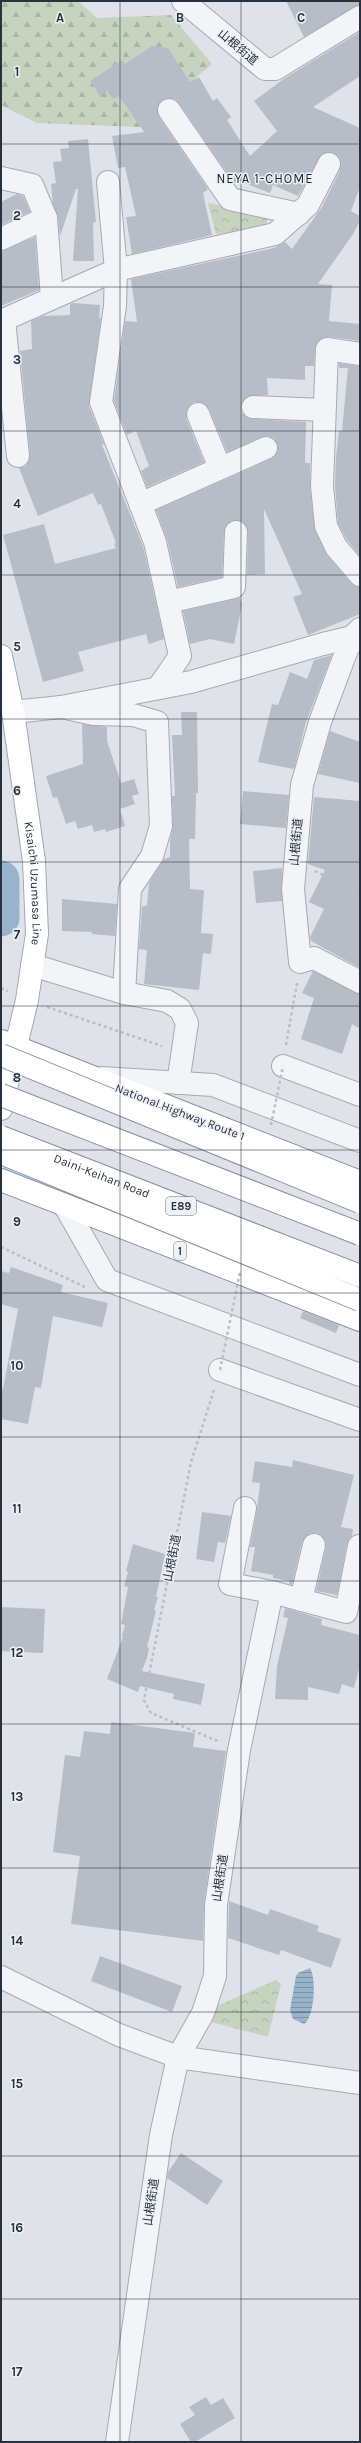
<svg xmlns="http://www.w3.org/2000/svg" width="361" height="2443" font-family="Karla,'Noto Sans JP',sans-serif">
	<defs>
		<pattern id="forest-firs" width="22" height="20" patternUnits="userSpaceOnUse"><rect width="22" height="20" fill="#c6d3bf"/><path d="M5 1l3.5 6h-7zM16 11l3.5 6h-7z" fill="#aab6a5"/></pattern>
		<pattern id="park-crowns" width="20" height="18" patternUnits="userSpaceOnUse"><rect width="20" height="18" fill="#c6d3bf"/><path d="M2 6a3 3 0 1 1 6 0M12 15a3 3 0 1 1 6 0" fill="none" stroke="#aab6a5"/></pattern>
		<pattern id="water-rules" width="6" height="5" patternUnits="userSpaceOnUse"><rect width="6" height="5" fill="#98b4ca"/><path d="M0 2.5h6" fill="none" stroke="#7c93a5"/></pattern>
	</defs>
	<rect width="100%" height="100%" fill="#dfe3e9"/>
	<path fill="url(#forest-firs)" d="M1 1H78L97 18 171 15 212 64 139 127 37 123 1 105Z"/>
	<g fill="url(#park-crowns)">
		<path d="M208 203 258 213 268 217 265 229 216 234Z"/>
		<path d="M276 1980 281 1984 268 2037 211 2022 214 2007Z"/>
	</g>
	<path fill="url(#water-rules)" d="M310 1968C317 1979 314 2018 304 2024L293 2019 290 2010 296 1976 298 1973Z"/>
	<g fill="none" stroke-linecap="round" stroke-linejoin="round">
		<path stroke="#98b4ca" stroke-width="37" d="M1 879V918"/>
	</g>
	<g fill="#b6bdc6">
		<path d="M286 1H360V5L304 37Z"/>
		<path d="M360 32V76L313 107 360 128V187L351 211 360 216V221L353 234 318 284 332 285 329 321 360 324V341L329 337 322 338 315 348 314 366H305V380L267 378 268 395 248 396 241 406 242 413 252 419 306 422 305 463H310V487L315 531 327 555 351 583 360 587V614L308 635 293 597 302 594 264 509 265 574 247 575 248 532 243 522 236 520 230 521 224 531 222 577 178 587 167 539 156 510 271 459 278 450 274 438 268 436 261 437 227 452 209 409 205 404 194 402 188 407 186 418 204 462 147 487 141 471 149 466 136 431 127 435 114 401 125 321 137 322 131 279 274 248 285 242 292 249 322 207 340 170V158L334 153 322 154 298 196 273 185 270 193 239 181 234 183 179 103 174 99 162 100 158 105 159 117 208 189 203 193 212 235 132 254 126 217 136 216 125 167 118 168 112 136 144 132 119 96 113 99 107 91 100 96 90 81 122 60 125 64 152 46 168 48 190 82 199 77 213 101 217 98 231 117 227 120 250 156 277 131 254 101 285 78Z"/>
		<path d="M88 139 96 222 93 223 94 261H73L78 189H76L60 236 58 217 53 204 51 184 56 183 53 162 62 161 60 149 69 148 68 141Z"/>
		<path d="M17 194 23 196 30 212 1 225V202Z"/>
		<path d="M35 237 39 290 1 306V251Z"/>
		<path d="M73 303 100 305 99 318H101L89 406 104 444 102 445 143 546 164 639 149 644 146 634 78 652 84 671 43 682 3 535 44 524 55 564 116 548 114 544 116 543 101 504 98 505 93 493 38 516 19 468 26 466 30 455 20 351 32 349 31 321 43 316 70 315V304Z"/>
		<path d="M339 363 360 366V556L347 540 338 523 335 486 336 457 339 431H342L348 368H339Z"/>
		<path d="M240 598 242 605 234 644 210 639 190 644 183 611Z"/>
		<path d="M332 655 306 722 294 769 258 762 272 704 278 705 290 672 307 679 314 660Z"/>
		<path d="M181 712H197L198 793H196L195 839H189L190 889 204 890 201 933 213 934 211 954 203 953 199 990 144 984 147 950 139 949 142 907 147 905 149 883 164 859 170 857V841L173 826 172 796H175L172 735H182Z"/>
		<path d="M82 724 107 727V741L121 783 134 779 139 794 132 796 135 804 120 809 125 826 106 832 105 829 94 832 92 825 78 829 75 821 66 824 57 797 53 798 46 776 83 764Z"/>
		<path d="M330 731 360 742V783L318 774Z"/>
		<path d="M243 791 289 795 286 828 240 824Z"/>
		<path d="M314 797 360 801V968L311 941 310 937 324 909 309 902 325 870 308 864Z"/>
		<path d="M282 868V901L256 903 253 871Z"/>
		<path d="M62 899 117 904 115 936 92 934V932L62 931Z"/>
		<path d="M313 971 360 994V1029L352 1024 342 1054 301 1039 314 998 302 993Z"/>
		<path d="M11 1267 63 1285 61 1292 108 1303 102 1327 53 1316 41 1388 35 1387 28 1424 1 1419V1388L3 1389 18 1309 1 1304V1271L9 1273Z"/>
		<path d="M303 1311 339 1325 336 1333 300 1318Z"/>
		<path d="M293 1460 354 1475 341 1527 353 1529 352 1536 347 1544 337 1595 316 1591 326 1547V1541L317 1533H310L302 1542 292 1584H289L290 1581 273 1578V1575L251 1571 255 1547H250L257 1510 260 1483 252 1482 255 1461 292 1467Z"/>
		<path d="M202 1512 231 1516 225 1543 218 1542 214 1562 196 1559Z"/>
		<path d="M133 1544 165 1554 156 1597H158L154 1610 156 1611 147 1647 149 1648 147 1658 142 1671 205 1684 201 1705 173 1699 174 1694 140 1686 138 1692 107 1679 123 1637 122 1636 125 1625 121 1624 128 1587 124 1586 128 1572 126 1571Z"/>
		<path d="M1 1607 45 1609 43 1653 1 1651Z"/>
		<path d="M285 1608 322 1619 321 1625 360 1635V1665L354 1688 342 1684 339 1694 308 1687V1700L275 1699 277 1666 288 1618 283 1617Z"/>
		<path d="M111 1722 195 1733 193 1747 226 1751 204 1903 203 1941 71 1924 80 1856 53 1852 65 1755 80 1757 84 1731 110 1734Z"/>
		<path d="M229 1901 268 1915 270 1909 319 1926 317 1931 341 1939 331 1968 281 1950 279 1955 228 1938Z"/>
		<path d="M100 1956 182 1986 172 2012 91 1981Z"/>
		<path d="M181 2153 223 2181 207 2205 167 2178 168 2172Z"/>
		<path d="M206 2397 211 2405 223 2398 235 2418 195 2442H191L180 2424 195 2415 189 2407Z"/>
	</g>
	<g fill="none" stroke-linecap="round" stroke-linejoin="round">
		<g stroke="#a4aab3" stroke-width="24">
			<g id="minor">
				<path d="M183 1 265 69H275L360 17"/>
				<path d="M169 110 230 199 299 214"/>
				<path d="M1 178 32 185 46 218 1 239"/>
				<path d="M108 182 116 270 115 306 101 402 155 542 180 656 158 688"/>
				<path d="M46 218 52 298"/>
				<path d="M4 320 18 456"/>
				<path d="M1 321 116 270 275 234 308 205 329 164"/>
				<path d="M360 354 327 349 322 486 326 526 336 547 360 575"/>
				<path d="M253 407 323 410"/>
				<path d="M198 414 220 468"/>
				<path d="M140 504 266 448"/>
				<path d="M168 602 234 587 236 532"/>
				<path d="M360 629 352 637 340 668 320 722 302 785 293 889 300 962 314 958 360 982"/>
				<path d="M61 707 94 714 133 715 157 722 161 826 152 856 130 889 124 993"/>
				<path d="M13 712 61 707 191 682 323 644 352 637 360 641"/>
				<path d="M32 965 124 993 167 1001 180 1009 187 1023 178 1083"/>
				<path d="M283 1066 360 1095"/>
				<path d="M102 1078 213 1085 360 1141"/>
				<path d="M65 1206 107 1280 360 1375"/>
				<path d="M220 1370 360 1420"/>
				<path d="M245 1508 230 1584 272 1592"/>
				<path d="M301 1600 314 1545"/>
				<path d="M1 1977 119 2035 178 2057 360 2083"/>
				<path d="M117 2442 161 2135 178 2057 203 2013 215 1976 216 1905 239 1750 272 1592 346 1612 359 1546"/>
			</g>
		</g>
		<g stroke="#9da9b5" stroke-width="24">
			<g id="major">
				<path id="s1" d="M1 656 13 712 34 861 37 934 27 1000 1 1109"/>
			</g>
		</g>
		<g stroke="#8592a0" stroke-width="24">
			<g id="highway">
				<path d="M1 1041 222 1128"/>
				<path d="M1 1180 360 1320"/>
			</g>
		</g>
		<g stroke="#b9bec4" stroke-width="2.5" stroke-dasharray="3 3" stroke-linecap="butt">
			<path d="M315 871 360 893"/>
			<path d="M1 988 8 991"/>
			<path d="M47 1007 162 1046"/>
			<path d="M286 1045 297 983"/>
			<path d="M1 1247 87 1288"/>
			<path d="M214 1390 191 1462 144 1700 151 1713 220 1742"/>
		</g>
		<use href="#minor" stroke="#f2f4f7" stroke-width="22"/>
		<use href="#major" stroke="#fff" stroke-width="22"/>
		<use href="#highway" stroke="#fff" stroke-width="22"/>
		<g stroke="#8592a0" stroke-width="24" stroke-linecap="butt">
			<g id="highway-bridge">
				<path d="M1 1055 360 1202"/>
				<path d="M1 1095 360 1234"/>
				<path d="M222 1128 360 1182"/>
				<path id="s2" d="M1 1137 360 1276"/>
				<path d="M1 1153 360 1300"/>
			</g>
		</g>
		<g stroke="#b9bec4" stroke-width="2.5" stroke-dasharray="3 3" stroke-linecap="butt">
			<path d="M271 1125 283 1066"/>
			<path d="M220 1370 240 1272"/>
		</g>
		<use href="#highway-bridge" stroke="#fff" stroke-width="22"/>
	</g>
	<path fill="none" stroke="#273240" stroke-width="1" stroke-opacity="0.55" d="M120 1V2442M241 1V2442M1 144H360M1 287H360M1 431H360M1 575H360M1 719H360M1 862H360M1 1006H360M1 1150H360M1 1293H360M1 1437H360M1 1581H360M1 1724H360M1 1868H360M1 2012H360M1 2156H360M1 2299H360"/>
	<g text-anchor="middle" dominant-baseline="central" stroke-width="3" stroke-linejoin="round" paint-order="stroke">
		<g fill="#eef2f6" stroke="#636c77" stroke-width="1">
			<rect x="166" y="1197" width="30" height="18" rx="3"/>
			<rect x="174" y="1242" width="12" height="18" rx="3"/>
		</g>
		<g font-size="11" font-weight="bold" fill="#273240">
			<text x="181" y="1206">E89</text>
			<text x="180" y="1251">1</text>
		</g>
		<g font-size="12" fill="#273240" stroke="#eef2f6">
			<text transform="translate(238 47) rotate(40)">山根街道</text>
			<text transform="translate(296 842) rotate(-85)">山根街道</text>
			<text stroke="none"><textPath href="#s1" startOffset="230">Kisaichi Uzumasa Line</textPath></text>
			<text transform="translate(180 1112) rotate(21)">National Highway Route 1</text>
			<text stroke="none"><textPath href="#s2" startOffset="108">Daini-Keihan Road</textPath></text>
			<text transform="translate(172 1558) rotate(-79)">山根街道</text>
			<text transform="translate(220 1878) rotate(-82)">山根街道</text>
			<text transform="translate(151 2202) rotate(-82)">山根街道</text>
		</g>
		<g font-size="13" letter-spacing="1" fill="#192331" stroke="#eef2f6">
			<text x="265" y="178">NEYA 1-CHOME</text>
		</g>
	</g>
	<g font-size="13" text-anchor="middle" font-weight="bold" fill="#273240" stroke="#eef2f6" stroke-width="3" stroke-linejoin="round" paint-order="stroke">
		<text x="60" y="22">A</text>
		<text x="180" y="22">B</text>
		<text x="301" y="22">C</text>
		<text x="17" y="76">1</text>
		<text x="17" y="220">2</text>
		<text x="17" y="364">3</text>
		<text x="17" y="508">4</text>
		<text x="17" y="651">5</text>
		<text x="17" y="795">6</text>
		<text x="17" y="939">7</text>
		<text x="17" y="1082">8</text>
		<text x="17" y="1226">9</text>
		<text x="17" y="1370">10</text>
		<text x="17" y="1513">11</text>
		<text x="17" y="1657">12</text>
		<text x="17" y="1801">13</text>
		<text x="17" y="1945">14</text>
		<text x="17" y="2088">15</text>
		<text x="17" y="2232">16</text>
		<text x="17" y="2376">17</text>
	</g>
	<rect width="361" height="2443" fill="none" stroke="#273240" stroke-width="4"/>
</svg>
